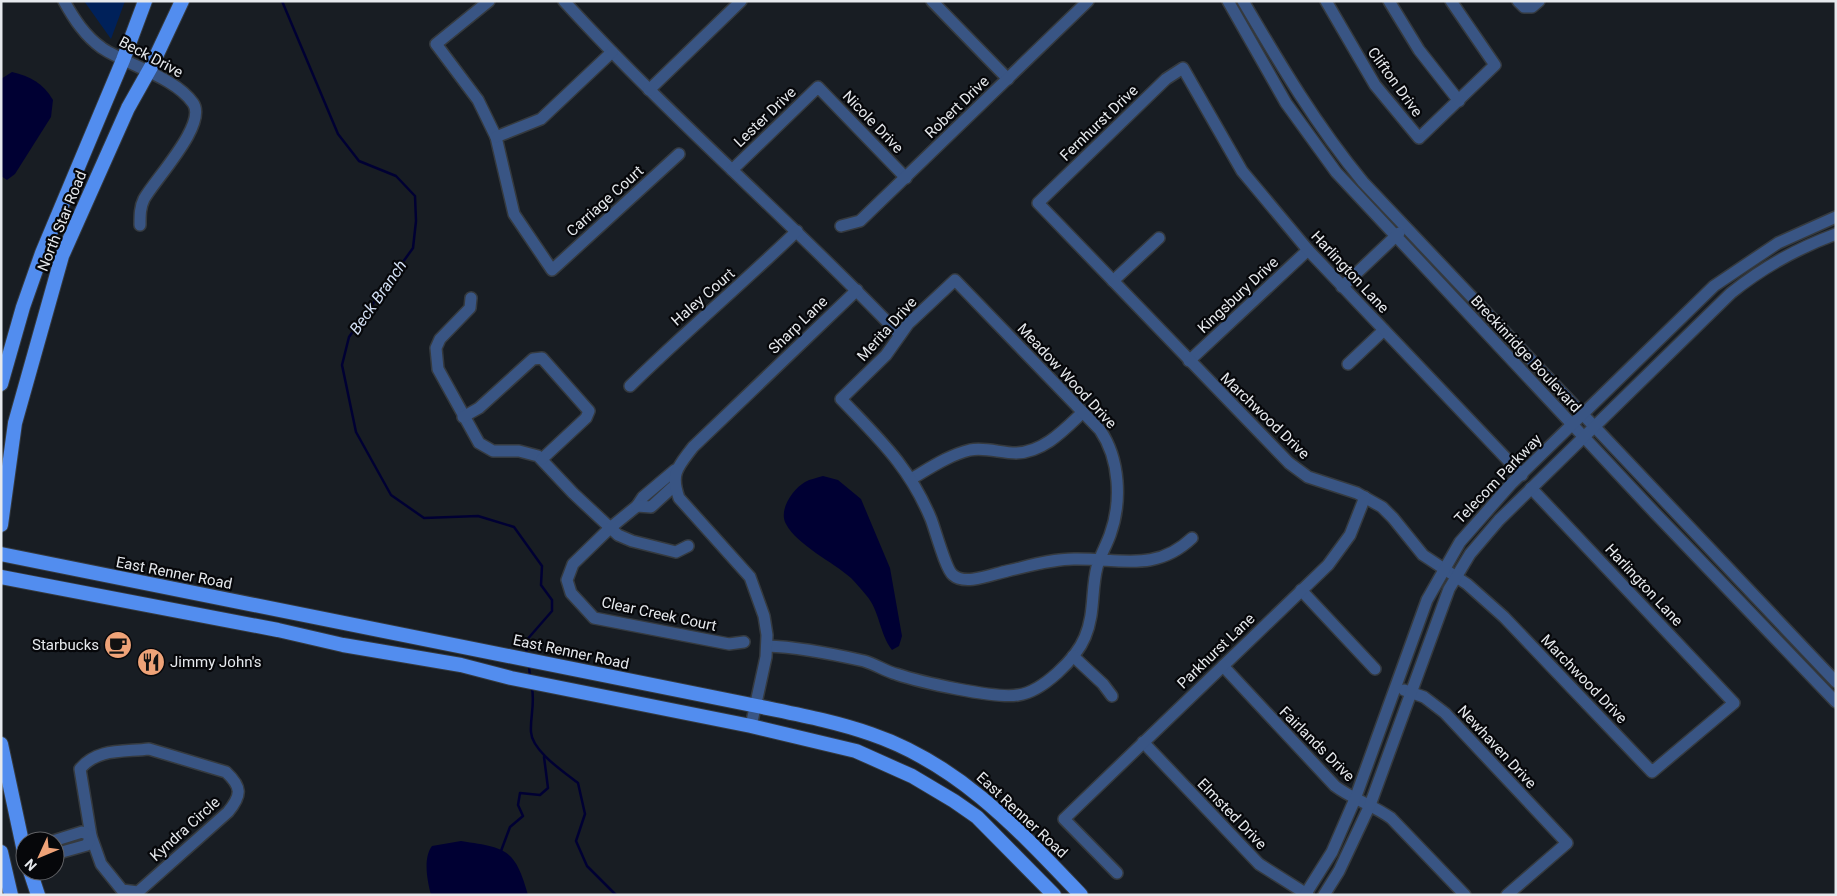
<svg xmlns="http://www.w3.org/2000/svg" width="1837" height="896" font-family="Roboto,sans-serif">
	<rect width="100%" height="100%" fill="#181d23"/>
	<path fill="#00215a" d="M84 1H125L111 39Z"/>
	<g fill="#003">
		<path d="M12 72C30 76 43 83 53 100L51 117 15 174 7 180 1 176V79Z"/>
		<path d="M823 476 838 480 861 499 890 568 902 636 899 646 892 650C879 633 880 611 866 595 861 589 856 583 851 578 833 562 797 545 786 524 778 510 793 489 805 482 810 479 817 478 823 476Z"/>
		<path d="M461 841C506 848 515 848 528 895H431C427 880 423 858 432 846Z"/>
	</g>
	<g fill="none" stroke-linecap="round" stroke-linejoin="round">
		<g stroke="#003" stroke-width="2.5">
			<path d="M282 1 338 134 359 161 396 176 415 196 416 221 413 248 349 337 342 365 356 432 391 495 424 518 478 516 514 527 542 566 541 585 552 600V611L525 642 527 656"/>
			<path d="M529 666 530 678"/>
			<path d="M532 688C535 705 530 717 531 732 532 751 564 772 578 783L585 814 576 841 587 866 616 895"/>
			<path d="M501 851 510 827 523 816 518 805 520 793 540 795 548 788 544 757"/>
		</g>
		<g stroke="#353a3f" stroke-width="14">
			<g id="minor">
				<path d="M64 1C74 19 85 36 102 48 129 66 175 77 193 103 208 124 155 179 144 199 140 207 140 215 140 225"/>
				<path d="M489 1 436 44 478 100 496 137 514 214 552 270 679 154"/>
				<path d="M564 1C671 118 791 221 900 335"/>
				<path d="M932 1 1008 79"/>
				<path d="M1228 1 1286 103 1336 172 1655 513 1836 702"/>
				<path d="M1243 1C1280 64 1316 125 1363 182L1836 682"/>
				<path d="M1326 1 1375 85 1419 138 1495 65 1451 1"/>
				<path d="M1389 1 1419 50 1459 101"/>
				<path d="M1518 1 1524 7H1532L1539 1"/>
				<path d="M649 90 741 1"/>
				<path d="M496 137 541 119 612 52"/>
				<path d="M732 170 818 87 906 178"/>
				<path d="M841 226 860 221 1088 1"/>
				<path d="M1113 281 1159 238"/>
				<path d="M1342 287 1399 233"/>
				<path d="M471 298 470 308 440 339 436 348 438 369 479 443 493 451H519L538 456 573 493 618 535 632 541 676 552 688 546"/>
				<path d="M1189 361 1308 250"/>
				<path d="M1348 364 1384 330"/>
				<path d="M630 386C684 333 742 284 797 231"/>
				<path d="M463 417 479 408 533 359 542 358 589 411 586 418 542 459"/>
				<path d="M675 470 643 497 637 506 610 528 573 564 567 580 571 593 594 618 729 644 744 642"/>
				<path d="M1522 475 1308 250 1242 171 1183 68 1166 79 1038 203 1289 463 1308 477 1357 493 1382 507 1393 518 1423 555 1467 584 1504 617 1652 772 1734 703 1531 488"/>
				<path d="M911 479C930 468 949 455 970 450 985 447 1001 453 1016 453 1044 452 1064 430 1083 412"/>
				<path d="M637 506 651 507 675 485"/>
				<path d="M1301 590 1375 669"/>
				<path d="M767 646C799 647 833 654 864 661 875 664 885 671 896 674 920 682 995 699 1018 695 1042 692 1076 659 1085 637 1095 614 1091 590 1097 567 1100 556 1106 546 1110 535 1122 502 1120 459 1100 430L955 280 908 324 886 355 841 399C879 439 909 466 931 519 935 529 946 570 953 575 965 586 993 574 1007 571 1029 566 1052 559 1074 559 1120 558 1155 573 1192 538"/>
				<path d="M1073 656 1103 684 1112 696"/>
				<path d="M1223 666 1335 786C1352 799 1373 805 1391 818L1465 895"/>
				<path d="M1404 690 1424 697 1445 713 1567 843 1507 895"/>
				<path d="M751 726 766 657 767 635 764 616 750 577 679 498C670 473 678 467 693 447L857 290"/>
				<path d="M1143 742 1259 864 1308 895"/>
				<path d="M149 749 226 772C242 787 242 795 228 812L138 892 122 890 101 864 91 836 80 769C97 748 123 752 149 749Z"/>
				<path d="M53 841 82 832 91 836 87 845 55 854"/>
				<path d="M1117 873 1064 819 1328 565 1350 535 1365 497"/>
				<path d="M1305 895 1332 852 1355 799 1427 600 1460 542 1511 484 1714 286 1778 243 1836 217"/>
				<path d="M1324 895 1339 871 1370 805 1449 589 1470 554 1499 520 1731 293C1762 268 1798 248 1836 234"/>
			</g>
		</g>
		<g stroke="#353a3f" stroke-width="16">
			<g id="major">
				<path d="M1 384 23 307 42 253 123 60 145 1"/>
				<path d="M1 525 15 423 62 256 128 108 151 67 182 1"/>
				<path d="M1 554 757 706C795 714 834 721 871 734 959 764 1019 830 1081 895"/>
				<path d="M1 577 278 630 343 645 461 665 511 678 751 726 856 751 912 776 954 801 977 817 1054 895"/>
				<path d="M1 744 25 856"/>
				<path d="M1 852 11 895"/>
				<path d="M30 871 38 895"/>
			</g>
		</g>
		<use href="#minor" stroke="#395584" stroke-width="11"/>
		<use href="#major" stroke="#528def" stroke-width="14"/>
	</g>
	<defs>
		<g id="cafe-disc" transform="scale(1.4375)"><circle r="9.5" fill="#efa378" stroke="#06070a"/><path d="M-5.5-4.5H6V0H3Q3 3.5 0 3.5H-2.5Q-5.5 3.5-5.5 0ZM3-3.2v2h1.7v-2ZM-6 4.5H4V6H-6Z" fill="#111"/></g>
		<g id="restaurant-disc" transform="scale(1.4375)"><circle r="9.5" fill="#efa378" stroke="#06070a"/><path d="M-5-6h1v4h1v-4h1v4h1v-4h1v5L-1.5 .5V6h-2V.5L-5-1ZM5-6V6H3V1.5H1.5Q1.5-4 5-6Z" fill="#111"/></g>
	</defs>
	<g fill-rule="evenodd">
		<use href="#cafe-disc" x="118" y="645"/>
		<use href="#restaurant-disc" x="151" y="662"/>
	</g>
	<g text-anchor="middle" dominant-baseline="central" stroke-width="4.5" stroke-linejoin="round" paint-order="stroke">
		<g font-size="15" fill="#e6e9ed" stroke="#06070a">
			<text transform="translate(151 57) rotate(28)">Beck Drive</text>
			<text transform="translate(1395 82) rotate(54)">Clifton Drive</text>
			<text transform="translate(957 107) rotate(-44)">Robert Drive</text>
			<text transform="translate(765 117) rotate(-44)">Lester Drive</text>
			<text transform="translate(873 122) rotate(46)">Nicole Drive</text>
			<text transform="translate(1099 123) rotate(-44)">Fernhurst Drive</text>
			<text transform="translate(605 201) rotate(-42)">Carriage Court</text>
			<text transform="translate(62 221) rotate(-68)">North Star Road</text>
			<text transform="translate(1350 272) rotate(47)">Harlington Lane</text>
			<text transform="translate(1238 295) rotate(-43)">Kingsbury Drive</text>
			<text transform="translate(703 297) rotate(-41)">Haley Court</text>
			<text transform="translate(798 325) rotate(-44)">Sharp Lane</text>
			<text transform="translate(887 329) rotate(-48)">Merita Drive</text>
			<text transform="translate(1526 354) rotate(47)">Breckinridge Boulevard</text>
			<text transform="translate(1067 376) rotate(47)">Meadow Wood Drive</text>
			<text transform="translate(1265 416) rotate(44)">Marchwood Drive</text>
			<text transform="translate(1498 479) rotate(-46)">Telecom Parkway</text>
			<text transform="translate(174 573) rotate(11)">East Renner Road</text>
			<text transform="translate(1644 585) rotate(47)">Harlington Lane</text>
			<text transform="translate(659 614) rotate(12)">Clear Creek Court</text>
			<text transform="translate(1216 651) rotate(-44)">Parkhurst Lane</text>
			<text transform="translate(571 652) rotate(12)">East Renner Road</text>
			<text transform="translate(1584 679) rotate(46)">Marchwood Drive</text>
			<text transform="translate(1317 744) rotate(45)">Fairlands Drive</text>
			<text transform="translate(1497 747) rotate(47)">Newhaven Drive</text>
			<text transform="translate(1232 814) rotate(46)">Elmsted Drive</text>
			<text transform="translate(1022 815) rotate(43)">East Renner Road</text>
			<text transform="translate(185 829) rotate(-42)">Kyndra Circle</text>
		</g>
		<g font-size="15" fill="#e6e9ed" stroke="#06070a" text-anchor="end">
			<text x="99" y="645">Starbucks</text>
			<text x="170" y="662" text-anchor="start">Jimmy John's</text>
		</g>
		<g font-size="16" font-style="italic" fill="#d2dff3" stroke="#06070a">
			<text transform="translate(378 297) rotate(-55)">Beck Branch</text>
		</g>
	</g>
	<rect width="1837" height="896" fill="none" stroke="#e6e9ed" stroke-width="5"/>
	<g transform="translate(40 856) rotate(226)"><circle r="24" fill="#06070a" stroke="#606165"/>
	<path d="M0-4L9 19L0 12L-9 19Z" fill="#efa378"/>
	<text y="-8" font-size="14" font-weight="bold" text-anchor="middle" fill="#e6e9ed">N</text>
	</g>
</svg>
